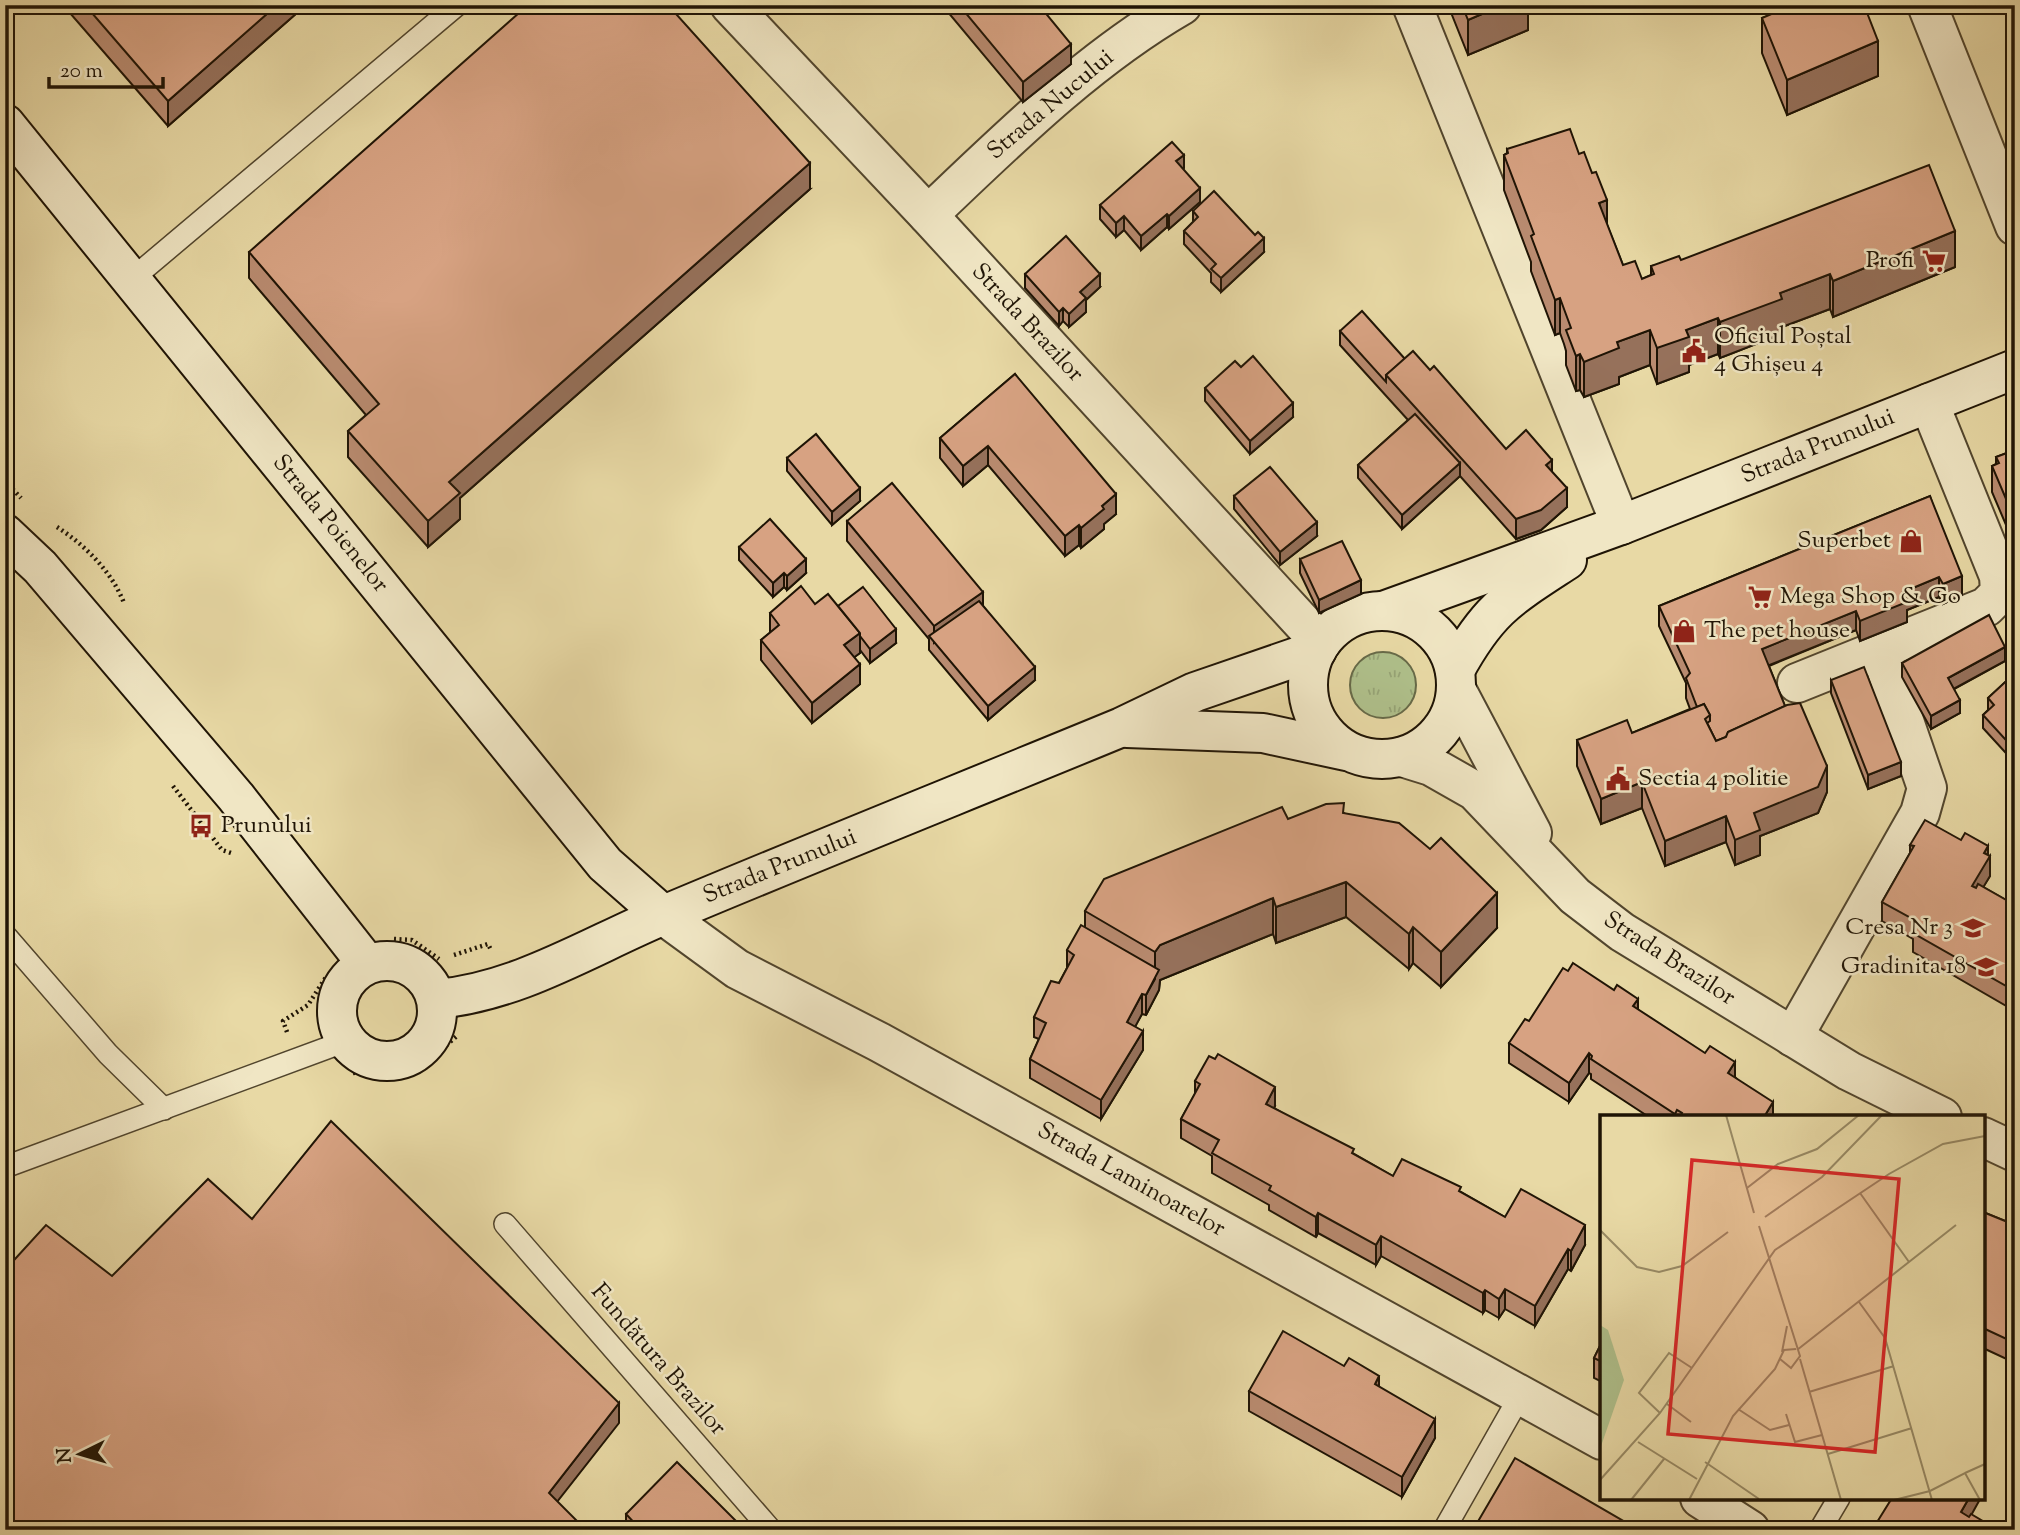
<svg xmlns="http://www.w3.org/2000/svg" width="2020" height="1535" font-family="'Sorts Mill Goudy',serif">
	<defs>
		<pattern id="grass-tufts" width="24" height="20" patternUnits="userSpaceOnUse" patternTransform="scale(1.75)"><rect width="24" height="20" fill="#afc08b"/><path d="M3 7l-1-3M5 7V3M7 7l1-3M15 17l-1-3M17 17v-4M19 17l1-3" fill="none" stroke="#96a476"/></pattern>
	</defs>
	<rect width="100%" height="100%" fill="#e8d9a5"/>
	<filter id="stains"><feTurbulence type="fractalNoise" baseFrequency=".00286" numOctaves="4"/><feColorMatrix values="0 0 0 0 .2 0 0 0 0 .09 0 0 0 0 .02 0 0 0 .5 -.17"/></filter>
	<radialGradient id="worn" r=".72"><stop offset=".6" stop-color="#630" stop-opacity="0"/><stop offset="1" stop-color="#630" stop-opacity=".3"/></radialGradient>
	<circle fill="url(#grass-tufts)" stroke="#676a48" stroke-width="2" cx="1383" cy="685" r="33"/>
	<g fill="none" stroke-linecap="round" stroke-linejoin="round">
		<g stroke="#51452d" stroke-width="24">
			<g id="lane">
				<path d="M132 279 457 5"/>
				<path d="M5 935 108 1054 164 1109"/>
				<path d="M5 1167 346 1041"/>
				<path d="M505 1224 771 1530"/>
				<path d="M1444 1530 1520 1396"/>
				<path d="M1820 1530 1839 1498"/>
			</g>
		</g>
		<g stroke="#51452d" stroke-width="42">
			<g id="street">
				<path d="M730 5 928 215 1321 643"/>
				<path d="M1412 5 1621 525"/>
				<path d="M1927 5 2015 226"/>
				<path d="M928 215C1007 140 1087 60 1182 5"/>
				<path d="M1797 683 1986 607 2000 593 1999 576 1929 403"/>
				<path d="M1456 689 1532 833"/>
				<path d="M1402 757 1431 766 1475 791 1575 896 1622 932 1849 1071 1942 1117"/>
				<path d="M663 915 737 969 879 1042 1602 1440"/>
				<path d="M1793 1037 1920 813 1927 788 1880 651"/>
				<path d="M1983 1137 2015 1152"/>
				<path d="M1700 1498 1750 1530"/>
			</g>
		</g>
		<g stroke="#1f1405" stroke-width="42">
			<g id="secondary">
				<path d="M5 124 605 864 663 915"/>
				<path d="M5 534 40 567 236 797 367 964"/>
				<path d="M1383 611 1621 525 2015 369"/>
				<circle cx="1382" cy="685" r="74"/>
				<path d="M1455 670C1489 608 1509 598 1567 560"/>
				<path d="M1127 728 1263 733 1346 751"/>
				<circle cx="387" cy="1011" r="50"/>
				<path d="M437 999C518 992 590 946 664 915 816 851 969 790 1122 727L1195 692 1317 650"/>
			</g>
		</g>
		<g stroke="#1f1405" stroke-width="4.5" stroke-dasharray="2 3.5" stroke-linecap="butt">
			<path d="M5 481 21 498"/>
			<path d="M57 527C85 545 112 572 124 603"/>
			<path d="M173 786 222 850 231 853"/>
			<path d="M394 939 412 940 439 959"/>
			<path d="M454 955 488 944 491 950"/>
			<path d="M287 1032 283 1021 308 1005 326 977"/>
			<path d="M353 1073 405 1067 443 1048 457 1036"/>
		</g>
		<use href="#lane" stroke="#f0e6c4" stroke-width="21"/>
		<use href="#street" stroke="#f0e6c4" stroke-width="38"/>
		<use href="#secondary" stroke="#f0e6c4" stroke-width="38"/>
	</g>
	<g fill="#b98b70" stroke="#1f1405" stroke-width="2">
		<path d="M63 5H306L168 126Z"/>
		<path d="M942 5H1039L1071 64 1023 102Z"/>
		<path d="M1448 5H1536L1528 9V30L1468 55Z"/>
		<path d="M1775 5H1864L1878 76 1787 115 1762 53V18L1778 12Z"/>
		<path d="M1507 149 1607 225 1623 265 1642 279 1651 275V266L1681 260 1955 267 1833 317 1830 309 1782 327V334L1720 358 1718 354 1689 365V372L1657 384 1650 365 1619 377V384L1584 397 1580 390 1576 391 1566 365V351L1564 344 1560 333 1555 335 1531 271V262L1504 190V155L1507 153Z"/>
		<path d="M1184 168 1183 169 1200 202 1169 229 1167 227 1141 250 1124 230 1116 237 1100 219V205Z"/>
		<path d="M810 189 460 498V519L428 547 348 457V431L366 415 249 278V252Z"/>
		<path d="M1193 211 1264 252 1221 292 1211 282V273L1184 244V231L1193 222Z"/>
		<path d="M1025 274 1100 287 1086 300V312L1069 327 1063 321 1059 326 1025 288Z"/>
		<path d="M1340 331 1405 359 1506 449 1552 472 1567 507 1541 530 1516 539 1460 476 1402 529 1358 478V465L1408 420 1340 345Z"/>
		<path d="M1241 367 1293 417 1250 454 1205 401V388Z"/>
		<path d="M1015 374 1116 514 1104 524V529L1081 548 1079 545 1065 556 988 465 963 486 940 458V438Z"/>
		<path d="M2015 450V546L1992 492V466L1996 464V457Z"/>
		<path d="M787 458 860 501 832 525 787 471Z"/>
		<path d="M1234 496 1317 536 1280 565 1234 509Z"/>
		<path d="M1930 496 1962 595 1943 604 1939 597 1907 610V622L1860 641 1856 630 1769 666 1785 706 1827 792 1818 813 1760 836V855L1735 865 1726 842 1665 866 1642 808 1601 824 1577 766V740L1632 733 1690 709 1686 698V683L1659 626V606Z"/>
		<path d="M847 521 983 606 1035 680 988 720 929 650V639L847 541Z"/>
		<path d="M739 547 806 573 787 590 784 587 773 597 739 560Z"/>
		<path d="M1300 559 1361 594 1319 613 1300 573Z"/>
		<path d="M2015 601V622L2012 616V603Z"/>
		<path d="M815 604 838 606 896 643 870 663 860 650V653L854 657 860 684 812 723 761 660V640L770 633V613Z"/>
		<path d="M2005 661 1954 689 1960 713 1931 729 1902 677V663Z"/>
		<path d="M2015 673V763L1983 728V715L1988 710V698Z"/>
		<path d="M1831 680 1901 776 1868 789 1831 693Z"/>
		<path d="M1344 813 1497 928 1441 987 1413 963 1409 969 1346 917 1276 943 1273 934 1160 980 1159 990 1146 1015 1142 1014 1135 1026 1143 1050 1101 1119 1030 1078V1059L1039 1039 1034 1037V1017L1059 983 1067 968V950L1085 927V911L1288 819Z"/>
		<path d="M1910 845 1988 855 1990 876 1983 887 2015 905V1011L1913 952V939L1882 921V902L1910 853Z"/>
		<path d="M1638 1010 1735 1077 1773 1117H1649L1591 1079V1074L1589 1073 1569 1102 1509 1063V1043Z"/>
		<path d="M1195 1081 1275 1106 1274 1108 1393 1176 1461 1192 1505 1217 1585 1245 1571 1271 1568 1269 1535 1326 1505 1309 1499 1318 1485 1310 1483 1313 1381 1256 1376 1265 1318 1233 1316 1237 1269 1210V1205L1212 1173V1156L1181 1138V1119L1195 1094Z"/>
		<path d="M1983 1212 2015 1225V1363L1983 1348Z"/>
		<path d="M1602 1342V1382L1594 1378V1358Z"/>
		<path d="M1379 1387 1435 1438 1402 1497 1249 1411V1391Z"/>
		<path d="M626 1514 745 1530H626Z"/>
	</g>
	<g fill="#96715b" stroke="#1f1405" stroke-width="2">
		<path d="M277 5H306L168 126V101Z"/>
		<path d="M1503 5H1536L1528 9V30L1468 55V20Z"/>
		<path d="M1878 41V76L1787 115V80Z"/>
		<path d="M1071 44V64L1023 102V82Z"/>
		<path d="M1184 155V168L1176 175V161Z"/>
		<path d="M810 163V189L460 498V519L428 547V521L449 482Z"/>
		<path d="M1200 188V202L1169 229V216Z"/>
		<path d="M1607 200V235L1599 203Z"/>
		<path d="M1167 214V227L1141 250V236Z"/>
		<path d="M1124 216V230L1116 237V223Z"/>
		<path d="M1955 231V267L1833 317V281Z"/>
		<path d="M1264 238V252L1221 292V278Z"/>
		<path d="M1100 274V287L1086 300V312L1069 327V314L1080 292Z"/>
		<path d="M1830 274V309L1782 327V334L1720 358V322L1780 293Z"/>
		<path d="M1560 298V333L1555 335V300Z"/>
		<path d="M1063 308V321L1059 326V312Z"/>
		<path d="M1718 318V354L1689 365V372L1657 384V348L1686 330Z"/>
		<path d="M1650 330V365L1619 377V384L1584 397V362L1617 342Z"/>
		<path d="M1580 354V390L1576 391V356Z"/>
		<path d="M1293 403V417L1250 454V441Z"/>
		<path d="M988 446V465L963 486V466Z"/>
		<path d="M1552 460V479L1546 465Z"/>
		<path d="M1460 463V476L1402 529V515Z"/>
		<path d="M860 488V501L832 525V512Z"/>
		<path d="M1567 488V507L1541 530 1516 539V519Z"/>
		<path d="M1116 494V514L1104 524V529L1081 548V528L1102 506Z"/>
		<path d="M1317 522V536L1280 565V552Z"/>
		<path d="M1079 525V545L1065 556V536Z"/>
		<path d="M806 559V573L787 590V576Z"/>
		<path d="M784 573V587L773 597V583Z"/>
		<path d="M1962 576V595L1943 604V584Z"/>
		<path d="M1939 577V597L1907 610V622L1860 641V621L1903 592Z"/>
		<path d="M1361 580V594L1319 613V600Z"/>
		<path d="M983 592V611L934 643V626Z"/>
		<path d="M1856 611V630L1762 668V649Z"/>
		<path d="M896 629V643L870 663V649Z"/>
		<path d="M860 633V653L844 665V645Z"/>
		<path d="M2005 647V661L1948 692V678Z"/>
		<path d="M860 664V684L812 723V703Z"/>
		<path d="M1035 667V680L988 720V706Z"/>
		<path d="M1960 700V713L1931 729V716Z"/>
		<path d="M1901 762V776L1868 789V775Z"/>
		<path d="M1827 766V792L1818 813 1760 836V855L1735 865V840L1754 813Z"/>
		<path d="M1642 782V808L1601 824V799Z"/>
		<path d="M1726 816V842L1665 866V841Z"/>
		<path d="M1988 846V859L1990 856V876L1972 906V886L1984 853Z"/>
		<path d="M1346 882V917L1276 943V907Z"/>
		<path d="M1497 893V928L1441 987V952Z"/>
		<path d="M1273 898V934L1160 980 1159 990 1146 1015V995L1155 979V952L1160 945Z"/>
		<path d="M1413 927V963L1409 969V934Z"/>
		<path d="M1142 994V1014L1127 1042V1022Z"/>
		<path d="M1638 999V1019L1633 1006Z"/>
		<path d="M1143 1031V1050L1101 1119V1100Z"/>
		<path d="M1589 1053V1073L1569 1102V1083Z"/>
		<path d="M1735 1062V1082L1728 1073Z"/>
		<path d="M1275 1087V1106L1266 1124V1104Z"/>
		<path d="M1773 1102V1117H1764Z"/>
		<path d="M1318 1213V1233L1316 1237V1217Z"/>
		<path d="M1585 1225V1245L1571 1271V1251Z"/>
		<path d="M1381 1236V1256L1376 1265V1245Z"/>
		<path d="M1568 1249V1269L1535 1326V1306Z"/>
		<path d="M1505 1289V1309L1499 1318V1299Z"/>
		<path d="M1485 1290V1310L1483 1313V1293Z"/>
		<path d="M1379 1376V1395L1375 1384Z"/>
		<path d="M619 1403V1423L549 1512V1493Z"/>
		<path d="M1435 1419V1438L1402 1497V1477Z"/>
		<path d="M1969 1498H1979V1501L1963 1530 1961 1512Z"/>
	</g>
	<g fill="#d7a282" stroke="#1f1405" stroke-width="2">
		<path d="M85 5H277L168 101Z"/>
		<path d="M528 5H668L810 163 449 482 460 493 428 521 348 431 379 404 249 252Z"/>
		<path d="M959 5H1039L1071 44 1023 82Z"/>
		<path d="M1462 5H1503L1468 20Z"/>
		<path d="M1793 5H1864L1878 41 1787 80 1762 18Z"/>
		<path d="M1570 129 1579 154 1584 152 1592 173 1596 172 1607 200 1599 203 1623 265 1635 261 1642 279 1654 274 1651 266 1679 256 1681 260 1929 165 1955 231 1833 281 1830 274 1780 293 1782 299 1720 322 1718 318 1686 330 1689 337 1657 348 1650 330 1617 342 1619 348 1584 362 1580 354 1576 356 1566 330 1571 328 1564 309 1560 298 1555 300 1531 236 1534 234 1504 155 1508 153 1507 149Z"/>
		<path d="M1172 142 1184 155 1176 161 1200 188 1169 216 1167 214 1141 236 1124 216 1116 223 1100 205Z"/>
		<path d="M1214 191 1255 235 1258 232 1264 238 1221 278 1211 269 1216 264 1184 231 1198 217 1193 211Z"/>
		<path d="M1066 236 1100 274 1080 292 1086 298 1069 314 1063 308 1059 312 1025 274Z"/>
		<path d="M1362 311 1405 359 1386 375V382L1340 331Z"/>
		<path d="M1413 351 1430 370 1434 366 1506 449 1526 430 1552 460 1546 465 1567 488 1541 510 1516 519 1386 375Z"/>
		<path d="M1253 356 1293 403 1250 441 1205 388 1235 361 1241 367Z"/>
		<path d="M1015 374 1116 494 1102 506 1104 509 1081 528 1079 525 1065 536 988 446 963 466 940 438Z"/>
		<path d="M1415 414 1460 463 1402 515 1358 465Z"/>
		<path d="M816 434 860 488 832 512 787 458Z"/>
		<path d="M2015 450V520L1992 466 1999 463 1996 457Z"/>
		<path d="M1270 467 1317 522 1280 552 1234 496Z"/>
		<path d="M892 483 983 592 934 626 847 521Z"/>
		<path d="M1930 496 1962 576 1943 584 1939 577 1903 592 1907 602 1860 621 1856 611 1762 649 1785 706 1728 732 1726 737 1716 741 1707 723 1710 721V715L1704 704 1697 707 1686 678 1690 673 1659 606Z"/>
		<path d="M770 519 806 559 787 576 784 573 773 583 739 547Z"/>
		<path d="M1342 541 1361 580 1319 600 1300 559Z"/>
		<path d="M801 586 815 604 828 594 860 633 844 645 860 664 812 703 761 640 779 625 770 613Z"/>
		<path d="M863 587 896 629 870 649 860 636V633L838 606Z"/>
		<path d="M979 601 1035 667 988 706 929 636Z"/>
		<path d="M1989 615 2005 647 1948 678 1960 700 1931 716 1902 663Z"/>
		<path d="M1864 667 1901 762 1868 775 1831 680Z"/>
		<path d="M2015 673V750L1983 715 1994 705 1988 698Z"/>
		<path d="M1800 703 1827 766 1818 787 1754 813 1760 830 1735 840 1726 816 1665 841 1642 782 1601 799 1577 740 1627 720 1632 733 1704 704 1710 715 1705 719 1716 741 1726 737 1728 732 1787 705Z"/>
		<path d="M1344 803 1343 813 1399 823 1430 849 1441 838 1497 893 1441 952 1413 927 1409 934 1346 882 1276 907 1273 898 1160 945 1155 952 1085 911 1104 879 1282 807 1288 819 1326 804Z"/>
		<path d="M1925 820 1961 840 1965 833 1988 846 1984 853 1990 856 1972 886 1976 888 1978 884 2015 905V991L1913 933 1918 922 1882 902 1914 846 1910 845Z"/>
		<path d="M1081 925 1159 970 1146 995 1142 994 1127 1022 1143 1031 1101 1100 1030 1059 1046 1023 1034 1017 1051 981 1059 983 1074 955 1067 950Z"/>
		<path d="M1573 963 1614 990 1617 985 1638 999 1633 1006 1705 1053 1710 1046 1735 1062 1728 1073 1773 1102 1764 1117H1680L1682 1113 1677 1110 1675 1114 1591 1059 1592 1056 1589 1053 1569 1083 1509 1043 1525 1019 1529 1021 1563 968 1568 971Z"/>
		<path d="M1218 1054 1275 1087 1266 1104 1354 1149 1352 1153 1393 1176 1402 1159 1461 1187 1459 1191 1505 1217 1521 1189 1585 1225 1571 1251 1568 1249 1535 1306 1505 1289 1499 1299 1485 1290 1483 1293 1381 1236 1376 1245 1318 1213 1316 1217 1269 1190 1271 1186 1212 1153 1219 1140 1181 1119 1200 1084 1195 1081 1209 1056 1215 1059Z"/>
		<path d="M331 1121 619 1403 549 1493 586 1530H5V1270L46 1225 112 1276 208 1179 252 1219Z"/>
		<path d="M1983 1212 2015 1225V1343L1983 1328Z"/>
		<path d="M1283 1331 1344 1366 1349 1358 1379 1376 1375 1384 1435 1419 1402 1477 1249 1391Z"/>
		<path d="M1602 1342V1362L1594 1358Z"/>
		<path d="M1515 1458 1639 1530H1473Z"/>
		<path d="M677 1462 745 1530H641L626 1514Z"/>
		<path d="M1892 1498H1969L1961 1512 1969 1517 1971 1514 1998 1530H1878L1874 1527Z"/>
	</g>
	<defs>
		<g id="supermarket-bare" transform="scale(1.89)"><path d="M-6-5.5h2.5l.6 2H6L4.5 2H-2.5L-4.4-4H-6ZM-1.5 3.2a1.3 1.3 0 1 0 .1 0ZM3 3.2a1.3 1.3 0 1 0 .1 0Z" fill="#8f2418" stroke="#f0e6c4" stroke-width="2.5" paint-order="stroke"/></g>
		<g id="civic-bare" transform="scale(1.89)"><path d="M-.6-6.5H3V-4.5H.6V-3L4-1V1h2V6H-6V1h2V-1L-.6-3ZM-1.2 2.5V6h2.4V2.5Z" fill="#8f2418" stroke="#f0e6c4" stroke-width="2.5" paint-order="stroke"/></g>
		<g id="shop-bare" transform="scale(1.89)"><path d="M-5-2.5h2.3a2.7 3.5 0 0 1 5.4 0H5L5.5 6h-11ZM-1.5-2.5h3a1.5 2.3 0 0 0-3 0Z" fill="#8f2418" stroke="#f0e6c4" stroke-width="2.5" paint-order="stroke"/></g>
		<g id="bus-bare" transform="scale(1.89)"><path d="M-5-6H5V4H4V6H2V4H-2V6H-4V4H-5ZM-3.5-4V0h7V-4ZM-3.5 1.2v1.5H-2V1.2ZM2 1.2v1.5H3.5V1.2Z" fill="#8f2418" stroke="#f0e6c4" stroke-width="2.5" paint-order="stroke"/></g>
		<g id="school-bare" transform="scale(1.89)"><path d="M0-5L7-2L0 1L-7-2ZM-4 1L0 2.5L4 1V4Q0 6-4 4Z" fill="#8f2418" stroke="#f0e6c4" stroke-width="2.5" paint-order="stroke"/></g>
	</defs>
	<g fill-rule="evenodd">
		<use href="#supermarket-bare" x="1934" y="261"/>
		<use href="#civic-bare" x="1694" y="351"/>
		<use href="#shop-bare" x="1911" y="541"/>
		<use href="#supermarket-bare" x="1760" y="597"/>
		<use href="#shop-bare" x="1684" y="631"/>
		<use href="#civic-bare" x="1618" y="779"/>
		<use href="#bus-bare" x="201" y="826"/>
		<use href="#school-bare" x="1973" y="928"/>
		<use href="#school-bare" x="1986" y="967"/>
	</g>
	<g text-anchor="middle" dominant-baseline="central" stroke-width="5" stroke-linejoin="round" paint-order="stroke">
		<g font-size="24" fill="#1f1405" stroke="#f0e6c4">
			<text transform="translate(1051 105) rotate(-40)">Strada Nucului</text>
			<text transform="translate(1027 323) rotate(47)">Strada Brazilor</text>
			<text transform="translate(1818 447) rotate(-22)">Strada Prunului</text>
			<text transform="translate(330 524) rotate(51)">Strada Poienelor</text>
			<text transform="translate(780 867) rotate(-22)">Strada Prunului</text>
			<text transform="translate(1669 959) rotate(33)">Strada Brazilor</text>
			<text transform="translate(1131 1180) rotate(29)">Strada Laminoarelor</text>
			<text transform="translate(658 1360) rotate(49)">Fundătura Brazilor</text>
		</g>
		<g font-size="24" fill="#1f1405" stroke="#f0e6c4" text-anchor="start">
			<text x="1914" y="261" text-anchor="end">Profi</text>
			<text x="1714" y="337">Oficiul Poștal<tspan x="1714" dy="28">4 Ghișeu 4</tspan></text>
			<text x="1891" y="541" text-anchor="end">Superbet</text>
			<text x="1780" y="597">Mega Shop &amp; Go</text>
			<text x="1704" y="631">The pet house</text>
			<text x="1638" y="779">Sectia 4 politie</text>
			<text x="221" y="826">Prunului</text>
			<text x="1953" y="928" text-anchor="end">Cresa Nr 3</text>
			<text x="1966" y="967" text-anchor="end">Gradinita 18</text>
		</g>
	</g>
	<g transform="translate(1600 1115)">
		<rect width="385" height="385" fill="#e8d9a5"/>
		<path d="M0 210 8 215 24 265 0 334Z" fill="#afc08b"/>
		<path fill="none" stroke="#988a65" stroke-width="2" d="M126 0 154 98M147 73 178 49 217 34 259 0M260 78 309 147M165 102 222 62 282 0M159 111 200 241 191 253 180 244M0 115 37 152 59 157 82 151 128 117M259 187 285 223 332 385M197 235 356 110M182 237 187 211M200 244 241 385M209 277 294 251M67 289 91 307M138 294 170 315 189 310M60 298 39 278 69 238 92 253M186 299 195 327 222 320M38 327 97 364M228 339 312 313M105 347 159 384M365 358 385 349M0 365 60 298 175 135 289 59 343 29 385 21M31 385 64 344M89 385 133 301 175 254 184 235 196 234M294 385 330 376 365 358 380 385"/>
		<path fill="#d62828" fill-opacity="0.15" stroke="#d62828" stroke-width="3.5" d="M92 45 299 64 275 337 68 319Z"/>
		<rect width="385" height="385" fill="none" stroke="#1f1405" stroke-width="3.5"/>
	</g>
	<rect width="2020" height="1535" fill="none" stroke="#e8d9a5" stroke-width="28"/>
	<rect x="7" y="7" width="2006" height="1521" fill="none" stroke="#1f1405" stroke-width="3.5"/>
	<rect x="14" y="14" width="1992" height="1507" fill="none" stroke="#1f1405" stroke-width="2"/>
	<g transform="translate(80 1454) rotate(265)" stroke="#f0e6c4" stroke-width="5" paint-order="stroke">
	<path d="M0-5L12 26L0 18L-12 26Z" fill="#1f1405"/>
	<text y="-10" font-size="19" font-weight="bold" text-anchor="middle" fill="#1f1405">N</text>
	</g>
	<path d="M49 77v10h114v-10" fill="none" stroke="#1f1405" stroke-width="3.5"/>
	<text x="60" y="77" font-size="21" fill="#1f1405" stroke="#f0e6c4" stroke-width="5" paint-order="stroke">20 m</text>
	<rect width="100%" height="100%" filter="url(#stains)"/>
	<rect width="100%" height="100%" fill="url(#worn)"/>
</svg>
